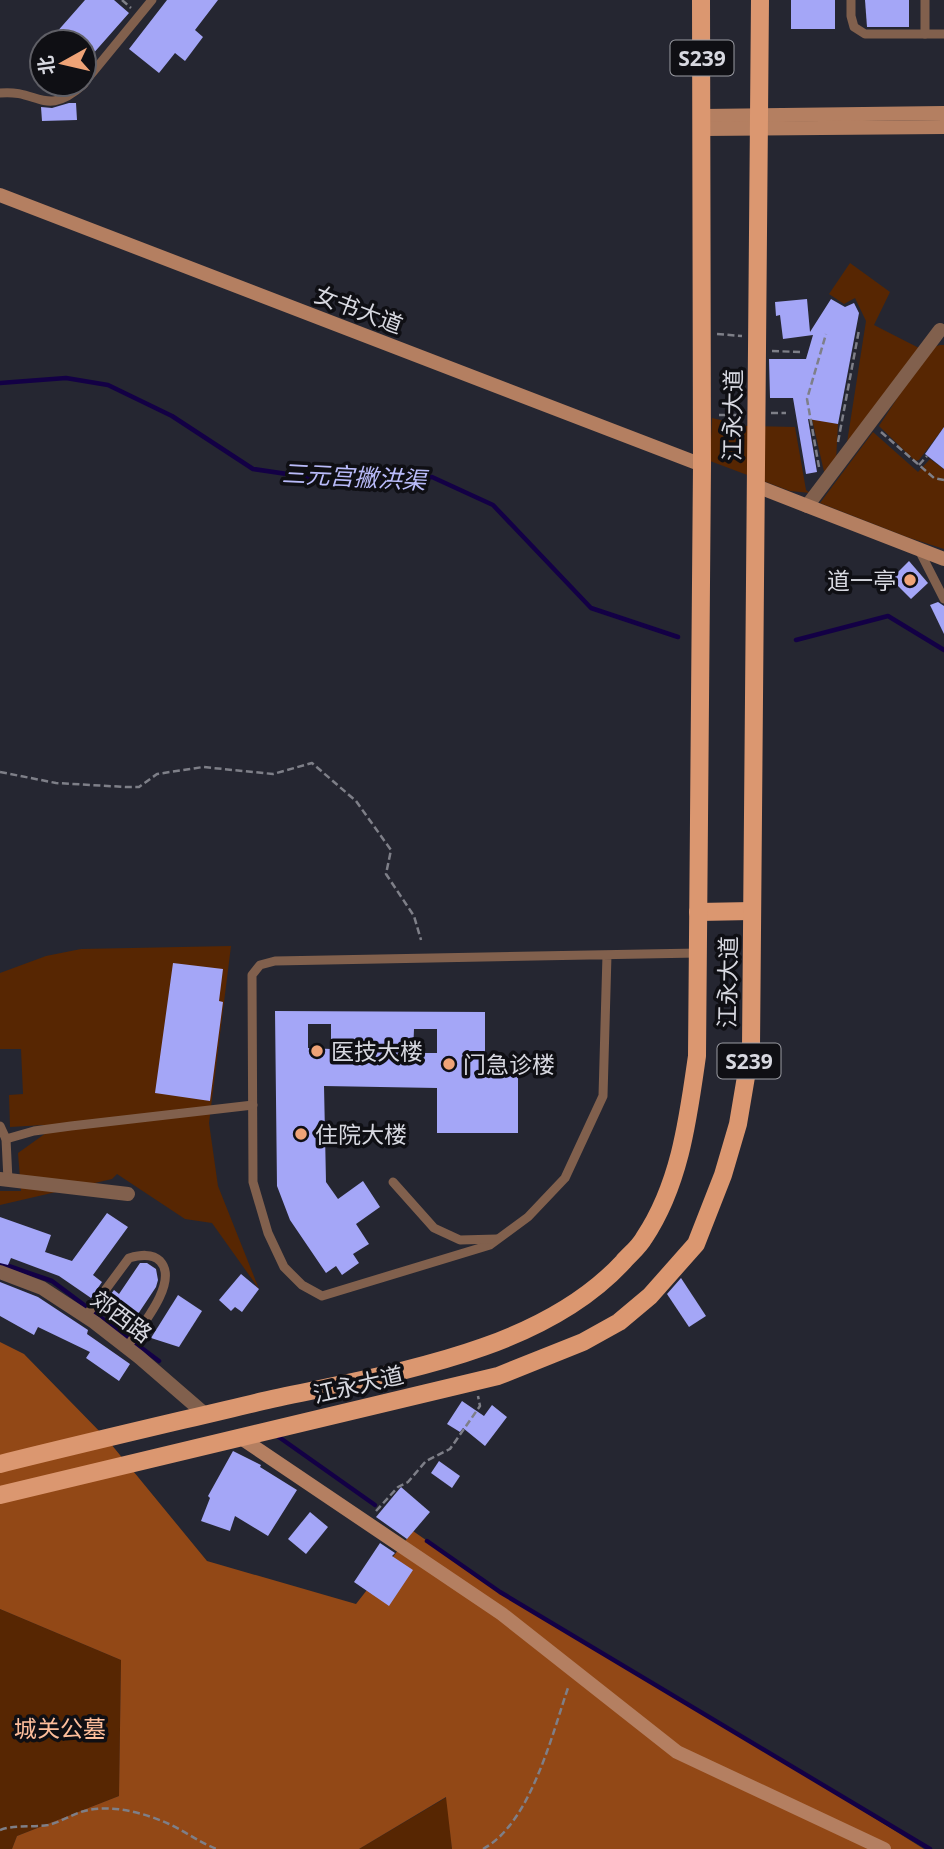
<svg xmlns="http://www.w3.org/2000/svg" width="944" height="1849" font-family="'Noto Sans','Noto Sans SC',sans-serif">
	<rect width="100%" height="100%" fill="#252631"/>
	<g fill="#572602">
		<path d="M850 263 890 292 874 325 919 348 846 449 866 321 855 298 844 304 829 294Z"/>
		<path d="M940 345H944V427L919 460 915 461 879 426 930 348Z"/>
		<path d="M712 418 747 426 795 427 806 490 810 493 790 491 710 461Z"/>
		<path d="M812 419 838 424 836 461 825 476Z"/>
		<path d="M873 432 918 472 930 459 944 469V549L907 537 820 503Z"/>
		<path d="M231 946 209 1123 218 1186 259 1289 212 1223 185 1219 117 1174 112 1179 0 1205V1191H21L18 1153 53 1128 44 1125 10 1127 9 1095 23 1094 21 1049H0V973L46 956 81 949Z"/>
		<path d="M0 1609 121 1660 119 1796 17 1836 12 1849H0Z"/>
		<path d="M447 1797 452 1849H359Z"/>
	</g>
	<path fill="#924816" d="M0 1342 24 1354 106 1438 207 1561 356 1604 413 1531 500 1592 809 1777 924 1849H452L446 1797 359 1849H12L17 1836 119 1796 121 1660 0 1609Z"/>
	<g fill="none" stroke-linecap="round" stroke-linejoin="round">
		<g stroke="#130045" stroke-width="4.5">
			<path d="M0 383 66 378 108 385 172 416 253 469 321 479 432 477 493 505 591 608 678 637"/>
			<path d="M796 640 888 616 944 650"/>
			<path d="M0 1263 52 1281 159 1361"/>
			<path d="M276 1435 375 1505"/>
			<path d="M427 1541 500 1592 930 1849"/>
		</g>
	</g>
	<g fill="#a4a6f7" fill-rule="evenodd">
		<path d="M85 0H114L129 13 84 64V42H48Z"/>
		<path d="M167 0H218L195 30 203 37 185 61 175 53 159 73 129 49Z"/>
		<rect x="791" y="0" width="44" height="29"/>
		<path d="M865 0H909V27H867Z"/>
		<path d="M69 103H76L77 120 42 121 41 107 52 108Z"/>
		<path d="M807 299 810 332 831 299 845 307 854 303 859 313 838 424 808 419 817 472 806 474 793 398H770L769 359H806L813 335 783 339 780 315 776 316 775 302Z"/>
		<path d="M944 427V469L925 454Z"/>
		<path d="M909 561 928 583 911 599 891 579Z"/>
		<path d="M938 602 944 606V634L930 605Z"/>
		<path d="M173 963 223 969 219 1001 223 1002 210 1101 155 1093Z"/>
		<path d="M275 1011 485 1012V1076H518V1133H437V1088L324 1086 326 1182 338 1199 363 1181 380 1207 356 1224 369 1244 353 1254 359 1263 342 1275 336 1266 326 1273 290 1220 277 1186ZM308 1024H331V1049L308 1048ZM414 1029H437V1053H413Z"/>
		<path d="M107 1213 128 1227 93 1275 102 1282 91 1298 59 1276 11 1258 8 1265 0 1263V1217L51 1235 45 1252 72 1261Z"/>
		<path d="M140 1263H147L156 1269 158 1280 156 1287 130 1326 102 1306 114 1290 119 1294Z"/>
		<path d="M241 1274 259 1289 242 1312 235 1307 231 1311 219 1300Z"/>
		<path d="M681 1278 706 1316 689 1327 667 1294Z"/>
		<path d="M0 1282 38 1297 88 1330 87 1334 130 1364 119 1381 86 1358 90 1352 38 1327 34 1335 0 1316Z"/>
		<path d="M178 1295 202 1311 179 1347 151 1338Z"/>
		<path d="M462 1401 484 1416 492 1405 507 1417 485 1446 463 1428 460 1432 447 1424Z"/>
		<path d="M233 1451 261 1465 260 1467 297 1490 268 1536 235 1516 230 1531 201 1521 210 1498 208 1496Z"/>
		<path d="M439 1461 460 1476 452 1488 431 1473Z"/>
		<path d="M401 1487 430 1512 407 1539 376 1517Z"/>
		<path d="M310 1512 328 1527 306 1554 288 1539Z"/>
		<path d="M380 1543 395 1553 392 1556 413 1570 389 1606 354 1582Z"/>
	</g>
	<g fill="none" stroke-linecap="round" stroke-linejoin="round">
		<g stroke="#7e7f88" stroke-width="2.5" stroke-dasharray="7 3.5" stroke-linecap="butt">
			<path d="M122 0 131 8"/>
			<path d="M717 334 742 336"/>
			<path d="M772 351 800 352"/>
			<path d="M771 413H786"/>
			<path d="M719 415H740"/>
			<path d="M881 432 934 478 944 480"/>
			<path d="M838 442 859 330"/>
			<path d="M919 465 927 456"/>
			<path d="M819 467 807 399 826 334"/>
			<path d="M0 772 56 783 126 787H139L157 774 203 767 273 774 312 763 356 801 391 850 386 874 414 916 421 940"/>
			<path d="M376 1511 398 1487 408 1482 426 1461 450 1449 480 1406 478 1396"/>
			<path d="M0 1830C17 1824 31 1828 48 1825 62 1822 75 1812 89 1810 114 1805 145 1813 169 1824 185 1831 200 1843 217 1849"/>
			<path d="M483 1849C531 1823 552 1734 569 1685"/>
		</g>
		<g stroke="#81604d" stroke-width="9">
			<path d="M851 0V16L854 27 865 34H944"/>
			<path d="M925 0V34"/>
			<path d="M84 83 152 0"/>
			<path d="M0 93C39 89 45 119 84 84"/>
			<path d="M919 550 944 599"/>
			<path d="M607 955 603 1096 565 1178 528 1217 490 1245 322 1296 302 1285 284 1267 268 1233 253 1182 252 975 260 965 275 961 698 953"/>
			<path d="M0 1126 6 1139 8 1180"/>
			<path d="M6 1139 34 1131 71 1126 253 1105"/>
			<path d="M393 1182 434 1228 460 1240 497 1239"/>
			<path d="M86 1316 129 1258C140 1255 152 1253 160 1261 180 1282 139 1329 127 1347"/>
		</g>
		<g stroke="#81604d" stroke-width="14">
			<path d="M807 506 940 330"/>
			<path d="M0 1179 128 1194"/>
			<path d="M0 1272 42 1288 94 1322 139 1357 206 1415"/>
		</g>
		<g stroke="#b47f61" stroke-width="14">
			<path d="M703 116 944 113"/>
			<path d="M703 129 944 127"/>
			<path d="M0 195 702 465"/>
			<path d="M756 486 944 559"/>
			<path d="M241 1438 502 1614 677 1752 884 1849"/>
		</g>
		<g stroke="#db9770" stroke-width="18">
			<path d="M698 912 752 911"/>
			<path d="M0 1464C88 1442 175 1422 263 1401 382 1374 537 1355 623 1262 630 1254 639 1247 644 1238 680 1184 688 1119 697 1056L702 465 701 0"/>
			<path d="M0 1495 498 1376 583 1342 619 1322 650 1296 696 1244 723 1175 738 1124 751 1047 760 0"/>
		</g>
	</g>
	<g fill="#efa377" stroke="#0f0f14" stroke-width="2.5">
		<circle cx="910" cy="580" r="7"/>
		<circle cx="317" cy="1051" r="7"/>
		<circle cx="449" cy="1064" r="7"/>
		<circle cx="301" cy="1134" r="7"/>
	</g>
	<g text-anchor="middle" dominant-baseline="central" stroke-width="7" stroke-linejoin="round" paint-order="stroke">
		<g fill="#0f0f14" stroke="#9b9ca3" stroke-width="2">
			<rect x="670.5" y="40.5" width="63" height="35" rx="5"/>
			<rect x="717.5" y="1043.5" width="63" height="35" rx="5"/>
		</g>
		<g font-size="21" font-weight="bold" fill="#d7d8e0">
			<text x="702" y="58">S239</text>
			<text x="749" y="1061">S239</text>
		</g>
		<g font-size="23" fill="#d7d8e0" stroke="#0f0f14">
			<text transform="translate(359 309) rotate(21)">女书大道</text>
			<text transform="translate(732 415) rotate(-89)">江永大道</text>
			<text transform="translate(727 982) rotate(-89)">江永大道</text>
			<text transform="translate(122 1316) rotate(37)">郊西路</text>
			<text transform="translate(358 1384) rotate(-13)">江永大道</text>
		</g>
		<g font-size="23" fill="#d7d8e0" stroke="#0f0f14" text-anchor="start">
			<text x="896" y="580" text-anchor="end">道一亭</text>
			<text x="331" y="1051">医技大楼</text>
			<text x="463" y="1064">门急诊楼</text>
			<text x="315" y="1134">住院大楼</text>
		</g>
		<g font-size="23" fill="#febe9b" stroke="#0f0f14">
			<text x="60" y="1728">城关公墓</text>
		</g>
		<g font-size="24" font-style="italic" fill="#b9bbf9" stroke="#0f0f14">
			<text transform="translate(354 476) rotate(3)">三元宫撇洪渠</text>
		</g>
	</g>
	<g transform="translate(63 63) rotate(262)"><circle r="33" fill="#0f0f14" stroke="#5f5f66" stroke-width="2"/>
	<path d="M0-5L12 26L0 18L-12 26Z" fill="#efa377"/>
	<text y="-10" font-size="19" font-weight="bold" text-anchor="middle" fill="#d7d8e0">北</text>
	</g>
</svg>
